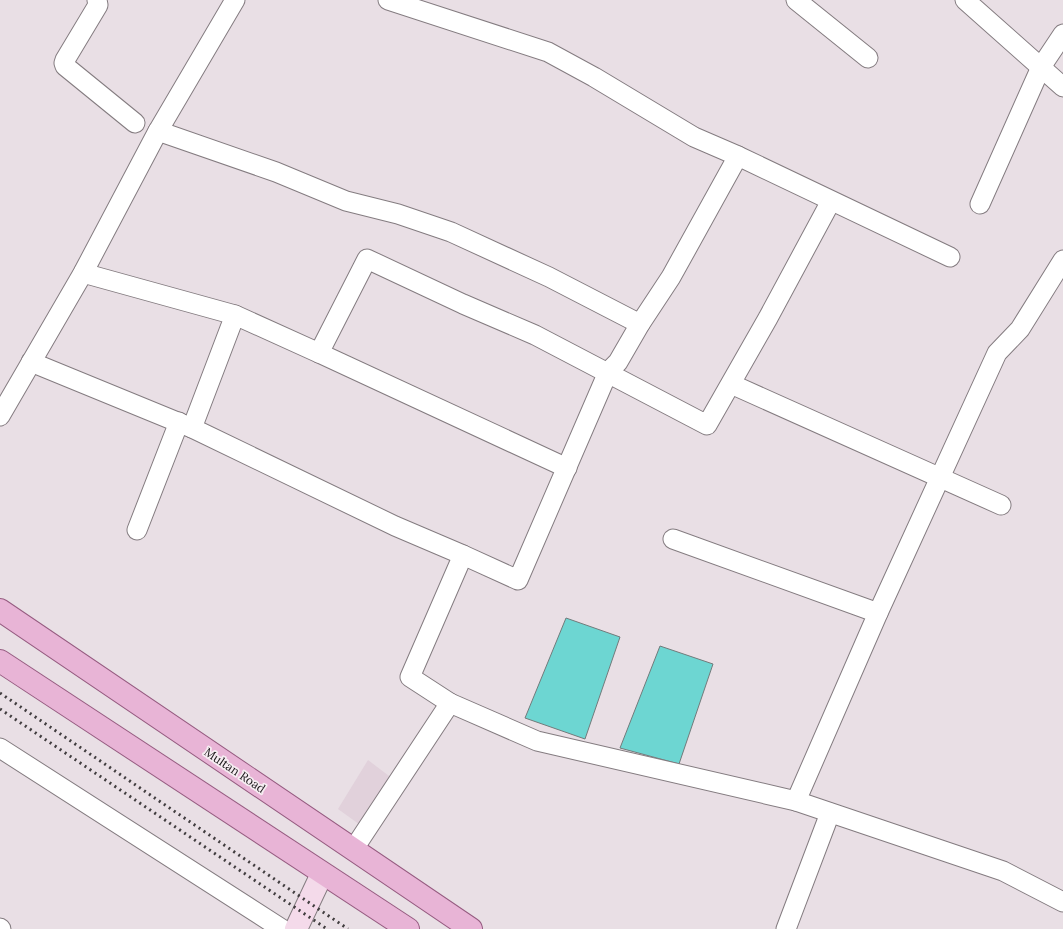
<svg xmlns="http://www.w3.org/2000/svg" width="1063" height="929" font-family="Lora,serif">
	<rect width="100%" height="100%" fill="#e9dfe5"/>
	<path fill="#e1d1db" d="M368 760 393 779 363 827 338 809Z"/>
	<g fill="#6dd6d2" stroke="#717b7b">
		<path d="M566 618 620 637 585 739 525 718Z"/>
		<path d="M660 646 713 664 679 764 620 748Z"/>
	</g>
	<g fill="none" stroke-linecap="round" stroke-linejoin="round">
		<g stroke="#847c80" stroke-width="21">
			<g id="street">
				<path d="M97 0 98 5 65 60 64 63 65 66 135 123"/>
				<path d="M388 0 548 52 594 77 694 137 738 156 671 277 640 324 618 362 608 372 518 580 463 555 410 677 450 703"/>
				<path d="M796 0 868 58"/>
				<path d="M965 0 1063 87"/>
				<path d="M158 131 276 172 346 201 398 214 451 232 549 277 640 324"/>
				<path d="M738 156 950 257"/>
				<path d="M980 204 1041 67 1063 34"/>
				<path d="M83 273 235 315"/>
				<path d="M319 353 235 315 192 428 395 526 463 555"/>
				<path d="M31 362 192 428"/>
				<path d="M731 384 1001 505"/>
				<path d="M0 416 83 273 158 131 235 0"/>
				<path d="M567 468 319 353 367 259 463 304 535 335 707 425 768 318 831 201"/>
				<path d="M137 530 179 422"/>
				<path d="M673 539 878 613"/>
				<path d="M0 748 282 929"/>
				<path d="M796 801 1003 871 1063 902"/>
				<path d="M353 850 450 703 537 741 796 801 878 613 997 353 1020 329 1063 260"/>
				<path d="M0 928 1 929"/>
				<path d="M786 929 830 813"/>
			</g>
		</g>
		<g stroke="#847c80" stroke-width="24">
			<path id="secondary" d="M296 929 322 874"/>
		</g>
		<g stroke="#965c81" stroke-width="24">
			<g id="primary">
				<path d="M0 610 471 929"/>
				<path d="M0 661 408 929"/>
			</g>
		</g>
		<use href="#street" stroke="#fff" stroke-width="19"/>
		<use href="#secondary" stroke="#f4daea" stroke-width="22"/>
		<use href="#primary" stroke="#e8b4d6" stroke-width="22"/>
		<g stroke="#413d3f" stroke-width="3" stroke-dasharray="2 4" stroke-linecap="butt">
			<path d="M0 693 348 929"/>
			<path d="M0 709 327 929"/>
		</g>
	</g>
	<g text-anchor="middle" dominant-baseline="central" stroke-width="3.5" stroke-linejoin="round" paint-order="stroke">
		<g font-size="12" fill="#191618" stroke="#f6edf2">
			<text transform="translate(235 770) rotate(34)">Multan Road</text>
		</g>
	</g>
</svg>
